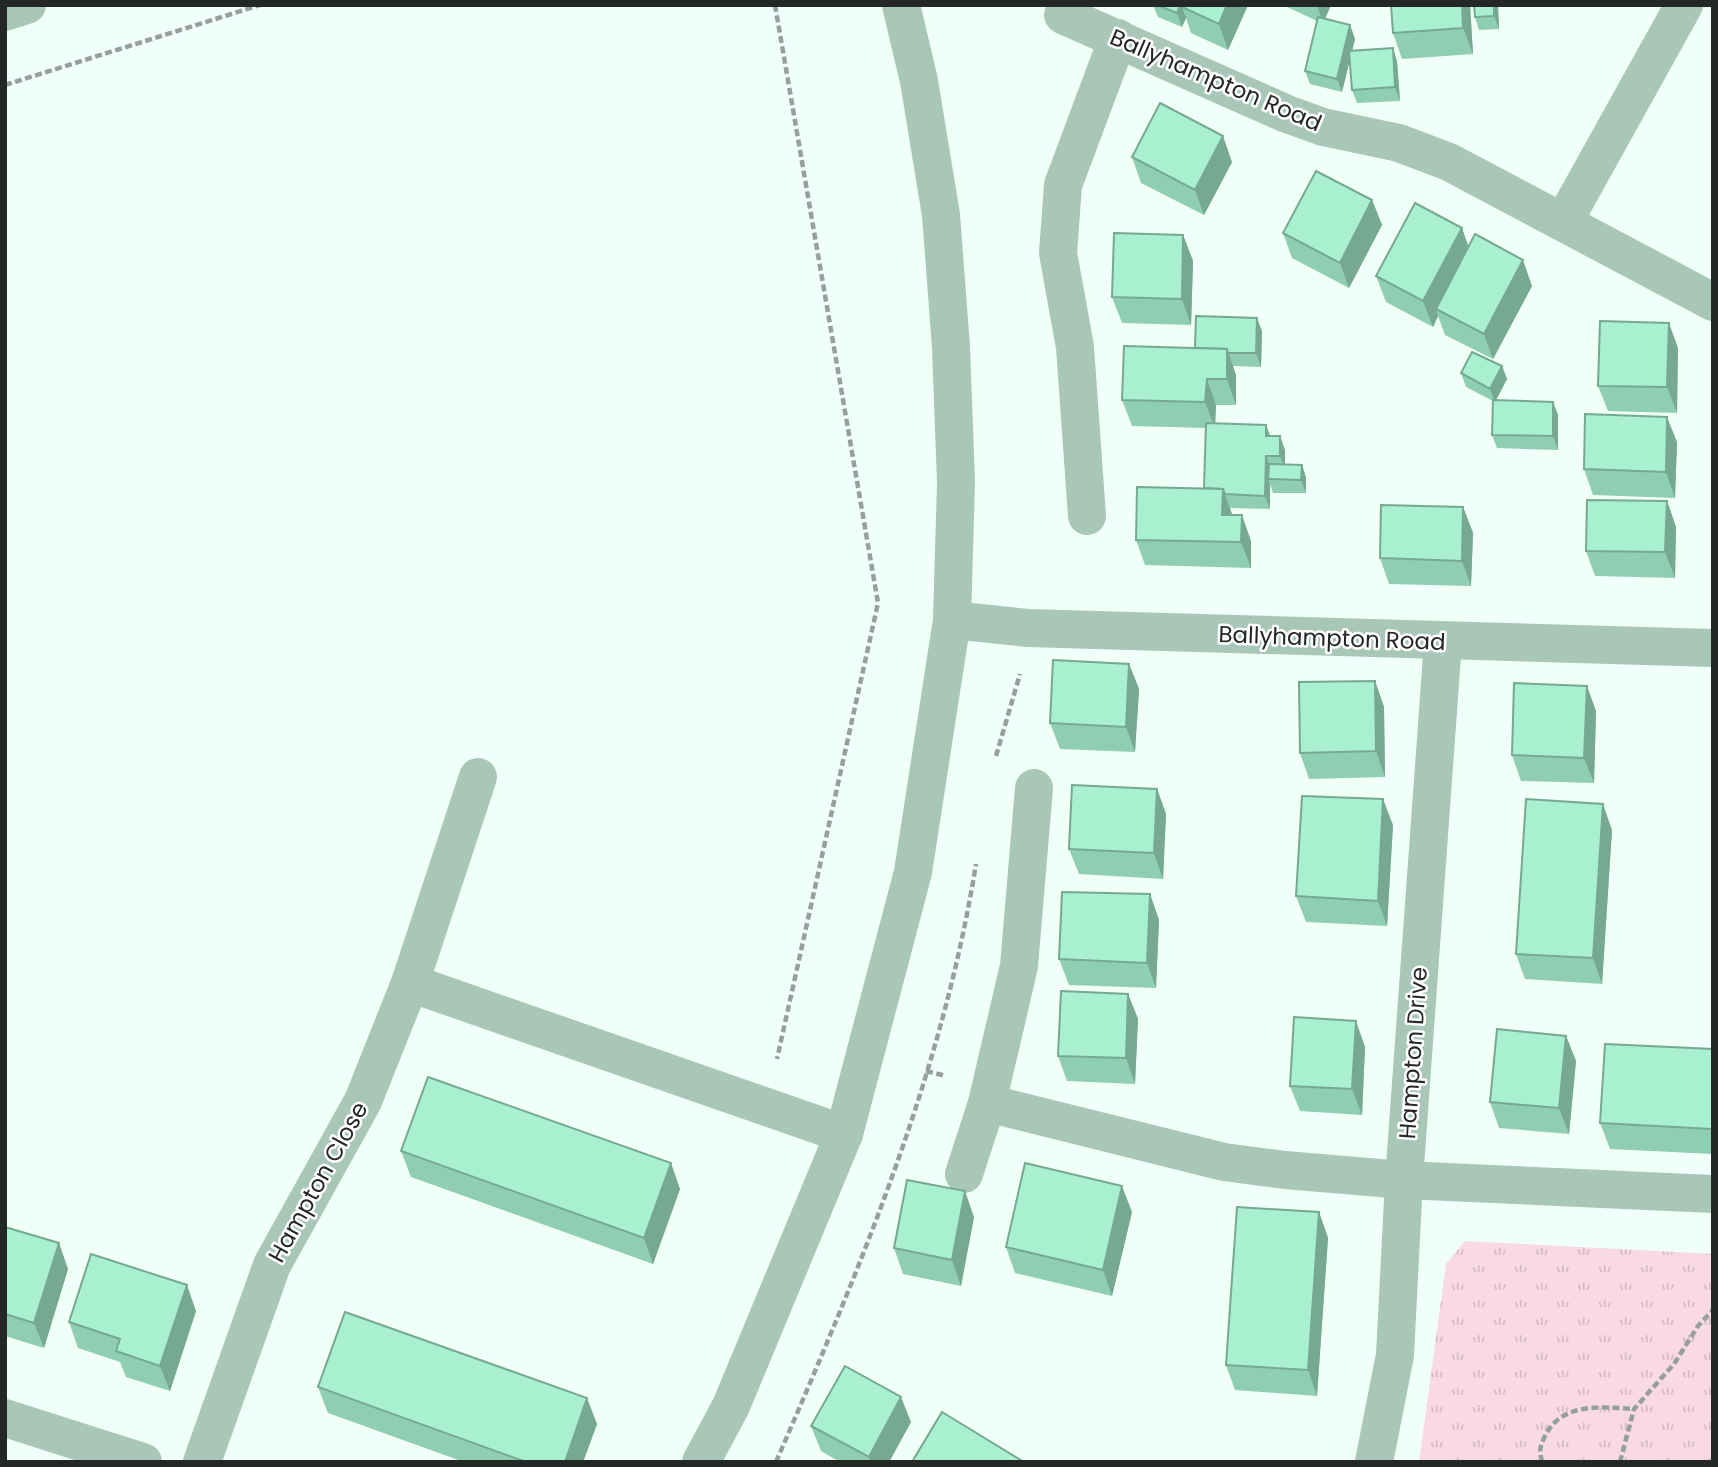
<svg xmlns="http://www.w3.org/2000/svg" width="1718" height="1467" font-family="Poppins,sans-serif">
	<defs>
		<pattern id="grass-tufts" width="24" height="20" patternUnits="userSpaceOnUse" patternTransform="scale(1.75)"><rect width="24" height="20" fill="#f9d9e3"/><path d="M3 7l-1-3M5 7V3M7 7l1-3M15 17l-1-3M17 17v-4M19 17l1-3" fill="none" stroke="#d5bac3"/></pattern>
	</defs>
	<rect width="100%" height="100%" fill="#f0fff8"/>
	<path fill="url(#grass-tufts)" d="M1465 1241 1713 1254V1462H1419L1446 1264Z"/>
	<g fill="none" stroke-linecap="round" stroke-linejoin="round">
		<g stroke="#959f9b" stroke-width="4.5" stroke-dasharray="7 3.5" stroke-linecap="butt">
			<path d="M775 5 878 603 777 1059"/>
			<path d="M5 85 260 5"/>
			<path d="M996 756 1020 674"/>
			<path d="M926 1071 946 1076"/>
			<path d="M776 1462C860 1268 942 1075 976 864"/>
			<path d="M1542 1462C1539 1450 1540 1446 1545 1436 1562 1402 1600 1407 1634 1409"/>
			<path d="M1620 1462 1634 1409 1674 1364 1698 1326 1713 1310"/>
		</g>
		<g stroke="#a9c7b9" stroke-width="38">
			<path d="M5 12 27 5"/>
			<path d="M1063 15 1287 114 1323 127 1399 143 1449 162 1713 302"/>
			<path d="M1564 221 1684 5"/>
			<path d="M1087 516 1075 347 1058 253 1063 185 1118 38"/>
			<path d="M952 620 1028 628 1713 648"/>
			<path d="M410 983 844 1134"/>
			<path d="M987 1103 1224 1162 1285 1170 1404 1180 1713 1194"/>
			<path d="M964 1174 987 1103 1019 966 1034 788"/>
			<path d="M5 1418 143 1462"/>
			<path d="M202 1462 272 1265 363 1101 410 983 478 777"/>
			<path d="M701 1462 731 1406 844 1134 913 872 952 620 956 482 951 347 941 215 919 81 901 5"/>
			<path d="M1374 1462 1395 1355 1404 1180 1443 642"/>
		</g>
	</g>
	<g fill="#90ceb3">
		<path d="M1153 5H1248L1228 50 1191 33 1186 18 1182 27 1158 17Z"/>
		<path d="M1283 5H1331L1325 19 1350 25 1355 39 1352 51 1397 61 1400 101 1357 103 1352 90 1350 59 1342 92 1310 84 1305 71 1317 21Z"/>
		<path d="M1470 5 1473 54 1402 59 1393 33Z"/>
		<path d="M1474 5H1498L1499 29 1479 30 1475 17Z"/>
		<path d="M1132 157 1232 162 1204 215 1141 183Z"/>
		<path d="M1372 200 1382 225 1349 288 1292 258 1283 233Z"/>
		<path d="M1462 228 1468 247 1532 286 1493 359 1445 335 1438 316 1433 327 1386 302 1376 276Z"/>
		<path d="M1183 235 1193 261 1191 325 1122 323 1112 297Z"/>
		<path d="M1262 331 1261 367 1233 366 1236 375V405H1216L1215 423 1271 436 1285 450V464L1302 465 1306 478V493H1273L1270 484V509L1230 508 1232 515 1251 541V568L1145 565 1136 540 1204 488 1206 428 1132 426 1122 400 1195 348Z"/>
		<path d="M1678 348 1677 413 1608 411 1598 386Z"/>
		<path d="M1502 366 1507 379 1496 400 1553 402 1558 415V450L1497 448 1492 435 1493 401 1466 387 1461 373Z"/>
		<path d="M1677 442 1675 498 1593 495 1584 469Z"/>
		<path d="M1667 501 1676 527 1675 578 1595 576 1586 551Z"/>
		<path d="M1463 507 1473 533 1471 586 1389 584 1380 558Z"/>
		<path d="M1129 664 1139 689 1135 752 1060 749 1050 723Z"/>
		<path d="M1375 681 1384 707 1385 777 1309 779 1300 753Z"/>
		<path d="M1596 711 1594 783 1521 781 1512 755Z"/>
		<path d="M1157 789 1166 814 1163 879 1079 874 1069 849Z"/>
		<path d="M1393 825 1387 926 1306 922 1296 896Z"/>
		<path d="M1612 830 1602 984 1525 979 1516 954Z"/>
		<path d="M1150 894 1159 920 1156 988 1069 985 1059 959Z"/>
		<path d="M1128 994 1138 1019 1135 1084 1067 1081 1058 1056Z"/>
		<path d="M1566 1036 1576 1061 1569 1134 1499 1128 1490 1102Z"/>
		<path d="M1365 1047 1362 1115 1300 1111 1290 1086Z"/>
		<path d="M1713 1049V1154L1610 1149 1600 1123Z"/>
		<path d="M401 1151 680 1189 653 1264 411 1177Z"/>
		<path d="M1132 1212 1112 1296 1015 1273 1006 1247Z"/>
		<path d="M1319 1212 1328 1238 1317 1396 1235 1390 1226 1365Z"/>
		<path d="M974 1217 961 1286 903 1274 894 1248Z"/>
		<path d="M5 1227 68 1269 44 1348 5 1336Z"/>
		<path d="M196 1311 170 1391 126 1377 120 1362 78 1348 69 1322Z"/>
		<path d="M318 1387 597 1424 583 1462H464L328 1413Z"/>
		<path d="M911 1422 889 1462H840L821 1451 811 1426Z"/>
	</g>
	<g fill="#76a892">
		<path d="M1180 5H1191L1182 7 1186 18 1182 27 1177 13Z"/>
		<path d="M1227 5H1248L1228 50 1219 24Z"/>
		<path d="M1317 5H1331L1323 23Z"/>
		<path d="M1462 5H1470L1473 54 1463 28Z"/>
		<path d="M1494 5H1498L1499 29 1494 16Z"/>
		<path d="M1350 25 1355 39 1342 92 1337 79Z"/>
		<path d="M1393 48 1397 61 1400 101 1395 87Z"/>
		<path d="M1223 136 1232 162 1204 215 1195 190Z"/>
		<path d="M1372 200 1382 225 1349 288 1340 263Z"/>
		<path d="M1462 228 1471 254 1436 309 1438 316 1433 327 1423 301Z"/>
		<path d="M1183 235 1193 261 1191 325 1182 299Z"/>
		<path d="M1523 260 1532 286 1493 359 1484 334Z"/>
		<path d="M1257 318 1262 331 1261 367 1256 353Z"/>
		<path d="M1669 323 1678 348 1677 413 1667 387Z"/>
		<path d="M1227 349 1236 375V405L1227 379Z"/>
		<path d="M1502 366 1507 379 1495 402 1490 389Z"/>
		<path d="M1207 379 1216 405 1215 428 1205 402Z"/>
		<path d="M1553 402 1558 415V450L1553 436Z"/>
		<path d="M1667 417 1677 442 1675 498 1666 472Z"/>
		<path d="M1266 425 1271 438 1266 436Z"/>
		<path d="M1280 436 1285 450V469L1280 456Z"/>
		<path d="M1266 456 1271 469 1268 479 1270 484V509L1265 496Z"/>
		<path d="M1302 465 1306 478V493L1301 480Z"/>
		<path d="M1223 489 1232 514 1231 541 1222 515Z"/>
		<path d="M1667 501 1676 527 1675 578 1665 552Z"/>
		<path d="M1463 507 1473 533 1471 586 1462 561Z"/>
		<path d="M1242 515 1251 541V568L1241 542Z"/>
		<path d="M1129 664 1139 689 1135 752 1126 727Z"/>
		<path d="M1375 681 1384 707 1385 777 1376 751Z"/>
		<path d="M1587 686 1596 711 1594 783 1584 758Z"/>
		<path d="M1157 789 1166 814 1163 879 1154 853Z"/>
		<path d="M1383 799 1393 825 1387 926 1378 901Z"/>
		<path d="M1603 804 1612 830 1602 984 1593 958Z"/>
		<path d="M1150 894 1159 920 1156 988 1147 963Z"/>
		<path d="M1128 994 1138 1019 1135 1084 1126 1058Z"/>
		<path d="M1356 1021 1365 1047 1362 1115 1352 1089Z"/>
		<path d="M1566 1036 1576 1061 1569 1134 1559 1108Z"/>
		<path d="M671 1163 680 1189 653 1264 644 1238Z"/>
		<path d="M1122 1186 1132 1212 1112 1296 1103 1270Z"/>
		<path d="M965 1191 974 1217 961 1286 952 1260Z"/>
		<path d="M1319 1212 1328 1238 1317 1396 1308 1370Z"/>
		<path d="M59 1243 68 1269 44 1348 34 1323Z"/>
		<path d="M187 1285 196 1311 170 1391 160 1366Z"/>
		<path d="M901 1397 911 1422 889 1462H871L869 1457Z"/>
		<path d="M587 1398 597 1424 583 1462H565Z"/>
	</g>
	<g fill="#a8f0d0" stroke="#76a892" stroke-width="2">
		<path d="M1157 5H1180L1177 13Z"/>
		<path d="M1183 5H1227L1219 24 1182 7Z"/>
		<path d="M1391 5H1462L1463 28 1393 33Z"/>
		<path d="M1474 5H1494V16L1475 17Z"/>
		<path d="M1318 17 1350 25 1337 79 1305 71Z"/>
		<path d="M1393 48 1395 87 1352 90 1349 51Z"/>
		<path d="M1160 103 1223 136 1195 190 1132 157Z"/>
		<path d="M1316 171 1372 200 1340 263 1283 233Z"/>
		<path d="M1415 203 1462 228 1423 301 1376 276Z"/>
		<path d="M1114 233 1183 235 1182 299 1112 297Z"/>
		<path d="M1475 234 1523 260 1484 334 1436 309Z"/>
		<path d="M1196 316 1257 318 1256 353H1228L1227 349 1195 348Z"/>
		<path d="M1600 321 1669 323 1667 387 1598 386Z"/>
		<path d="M1124 346 1227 349V379H1207L1205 402 1122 400Z"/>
		<path d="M1472 352 1502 366 1490 389 1461 373Z"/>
		<path d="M1493 400 1553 402V436L1492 435Z"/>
		<path d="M1585 414 1667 417 1666 472 1584 469Z"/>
		<path d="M1206 423 1266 425V436H1280V456H1266L1265 496 1225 494 1223 489 1204 488Z"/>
		<path d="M1269 464 1302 465 1301 480 1268 479Z"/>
		<path d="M1137 487 1223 489 1222 515H1242L1241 542 1136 540Z"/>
		<path d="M1587 500 1667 501 1665 552 1586 551Z"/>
		<path d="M1381 505 1463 507 1462 561 1380 558Z"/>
		<path d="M1053 660 1129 664 1126 727 1050 723Z"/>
		<path d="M1375 681 1376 751 1300 753 1299 682Z"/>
		<path d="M1514 683 1587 686 1584 758 1512 755Z"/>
		<path d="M1072 785 1157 789 1154 853 1069 849Z"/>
		<path d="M1302 796 1383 799 1378 901 1296 896Z"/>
		<path d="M1526 799 1603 804 1593 958 1516 954Z"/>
		<path d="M1062 892 1150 894 1147 963 1059 959Z"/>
		<path d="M1061 991 1128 994 1126 1058 1058 1056Z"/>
		<path d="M1294 1017 1356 1021 1352 1089 1290 1086Z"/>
		<path d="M1497 1029 1566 1036 1559 1108 1490 1102Z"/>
		<path d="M1605 1044 1713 1049 1712 1129 1600 1123Z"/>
		<path d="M428 1077 671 1163 644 1238 401 1151Z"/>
		<path d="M1025 1163 1122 1186 1103 1270 1006 1247Z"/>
		<path d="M907 1180 965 1191 952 1260 894 1248Z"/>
		<path d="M1237 1207 1319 1212 1308 1370 1226 1365Z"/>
		<path d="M5 1227 59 1243 34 1323 5 1314Z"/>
		<path d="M91 1254 187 1285 160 1366 116 1351 120 1339 69 1322Z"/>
		<path d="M345 1312 587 1398 565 1462H526L318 1387Z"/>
		<path d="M845 1366 901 1397 869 1457 811 1426Z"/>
		<path d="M942 1412 1024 1462H912Z"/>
	</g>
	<g text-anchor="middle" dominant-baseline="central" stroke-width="5" stroke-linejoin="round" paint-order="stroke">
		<g font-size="23" fill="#232826" stroke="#fff">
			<text transform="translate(1216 80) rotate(23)">Ballyhampton Road</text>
			<text transform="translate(1332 638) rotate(2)">Ballyhampton Road</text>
			<text transform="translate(1413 1053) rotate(-86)">Hampton Drive</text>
			<text transform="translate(318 1182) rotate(-61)">Hampton Close</text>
		</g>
	</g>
	<rect width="1718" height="1467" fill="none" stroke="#232826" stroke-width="14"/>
</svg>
